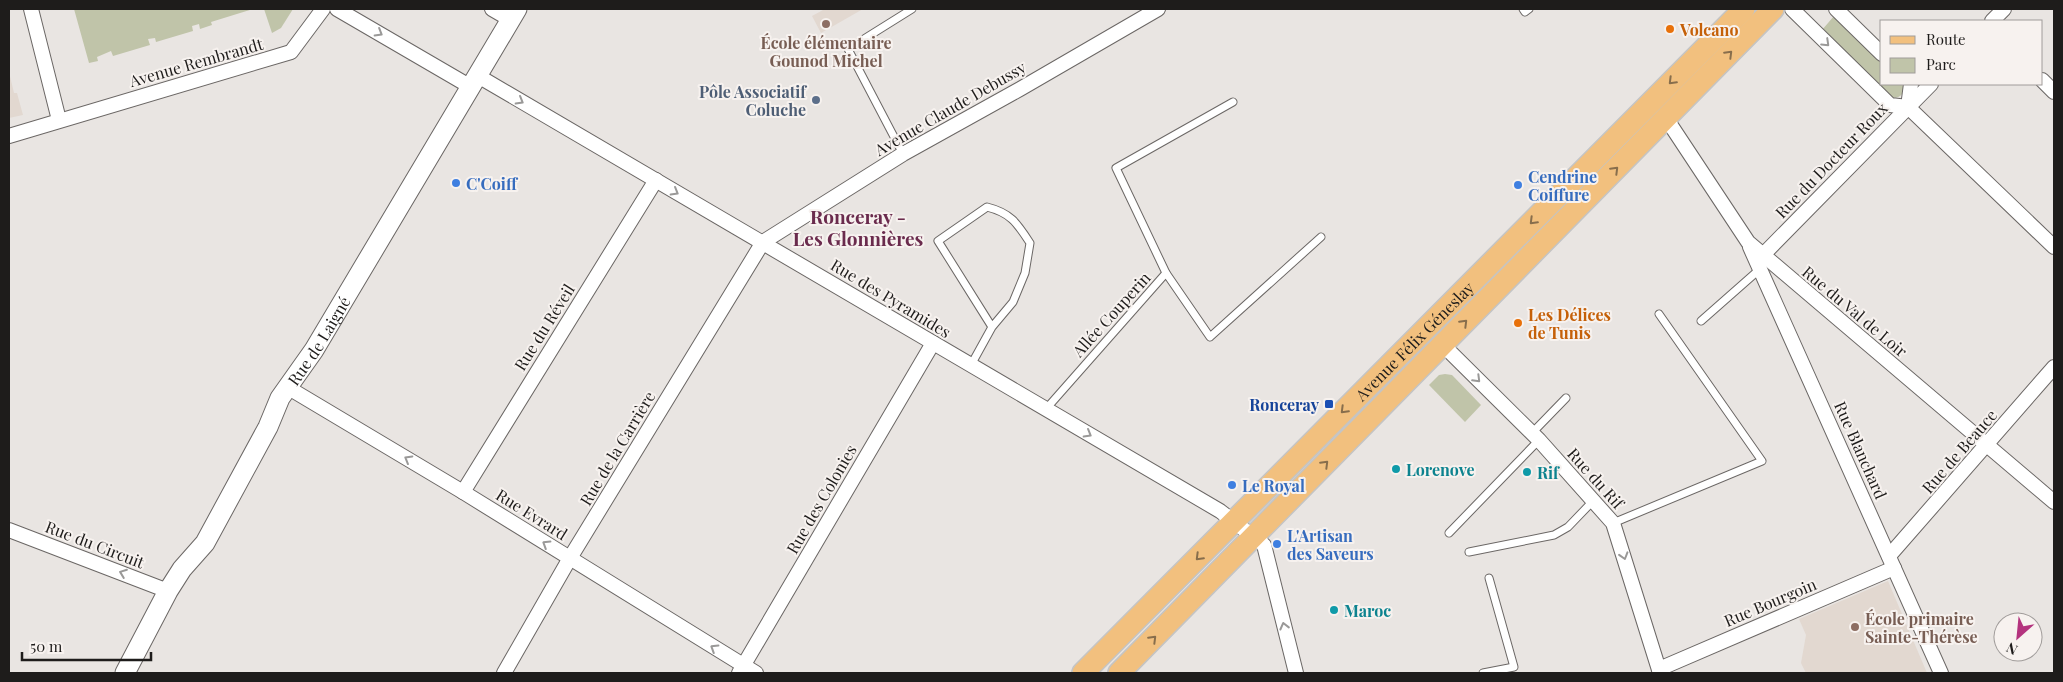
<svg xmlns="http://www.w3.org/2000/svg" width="2063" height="682" font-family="'Playfair Display',serif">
	<rect width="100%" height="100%" fill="#e9e5e2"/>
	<g fill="#e2d8d0">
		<path d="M822 9H863L821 33 812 16 823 10Z"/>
		<path d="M9 72 14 93H17L23 115 9 118Z"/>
		<path d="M1888 581 1927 673H1806L1801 663 1806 635 1799 619Z"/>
	</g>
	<g fill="#c0c4a9">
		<path d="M74 9H253L211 22 212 25 200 29 199 24 192 26 193 31 156 42 155 38 148 39 150 45 113 56 111 51 97 57 98 61 89 63Z"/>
		<path d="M264 9H293L281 28 272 33Z"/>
		<path d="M1834 16 1882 63V84H1902L1905 87C1903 95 1900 98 1891 98L1822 30Z"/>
		<path d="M1445 374 1452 375 1481 405 1465 422 1429 385 1439 375Z"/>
	</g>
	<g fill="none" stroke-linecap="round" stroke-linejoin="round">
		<g stroke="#6b6765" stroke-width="9">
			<g id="lane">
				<path d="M1523 9 1525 12 1529 9"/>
				<path d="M903 154 848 49 912 9"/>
				<path d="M1166 273 1116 168 1233 102"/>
				<path d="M1701 321 1760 269"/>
				<path d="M971 365 992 327 1013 302 1025 273 1030 243C1017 223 1011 213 987 207L938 241 992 327"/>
				<path d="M1046 409 1166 273 1210 337 1321 237"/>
				<path d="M1532 433 1566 398"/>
				<path d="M1613 523 1762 461 1659 314"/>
				<path d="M1449 533 1539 440"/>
				<path d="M1469 552 1554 535 1568 527 1593 501"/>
				<path d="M1483 673 1514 667 1489 578"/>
			</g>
		</g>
		<g stroke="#6b6765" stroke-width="16">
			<g id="street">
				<path d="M31 9 59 120"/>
				<path d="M337 9 471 87"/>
				<path d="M492 9 511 20"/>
				<path d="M1792 9 1890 105 1908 107 2054 247"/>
				<path d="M1836 9 1882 54"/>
				<path d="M1992 21 2004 9"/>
				<path d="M478 76 1220 511 1264 545 1296 673"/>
				<path d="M2042 80 2054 92"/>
				<path d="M1908 107 1911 84"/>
				<path d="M1666 118 1748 242 2054 502"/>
				<path d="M9 136 291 52 323 9"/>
				<path d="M1750 247 1941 673"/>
				<path d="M1757 261 1931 84"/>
				<path d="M1443 345 1539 440 1613 523 1660 673"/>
				<path d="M287 387 463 492 756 673"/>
				<path d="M463 492 656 180"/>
				<path d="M9 530 168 591"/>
				<path d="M1889 556 2054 367"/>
				<path d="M1659 669 1894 568"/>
				<path d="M504 673 570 558 763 242 903 154 1020 89 1158 9"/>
				<path d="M739 673 933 343"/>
			</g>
		</g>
		<g stroke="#6b6765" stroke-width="21">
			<g id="secondary">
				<path id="s1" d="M125 673 168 591 182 569 205 543 268 427 280 398 314 350 517 9"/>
			</g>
		</g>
		<g stroke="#c4c4c4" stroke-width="24">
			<g id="primary">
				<path id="s2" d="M1083 673 1744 9"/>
				<path d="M1119 673 1773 9"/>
			</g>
		</g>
		<use href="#lane" stroke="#fff" stroke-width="7"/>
		<use href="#street" stroke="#fff" stroke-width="14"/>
		<use href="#secondary" stroke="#fff" stroke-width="19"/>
		<use href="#primary" stroke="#f2c07e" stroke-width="21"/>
	</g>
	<defs><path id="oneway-chevron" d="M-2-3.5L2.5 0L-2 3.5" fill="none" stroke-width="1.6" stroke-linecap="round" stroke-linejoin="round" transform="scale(1.25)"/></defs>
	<g stroke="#9a9998">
		<use href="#oneway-chevron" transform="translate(379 33) rotate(31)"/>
		<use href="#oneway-chevron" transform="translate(1826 43) rotate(44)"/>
		<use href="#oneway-chevron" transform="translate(520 101) rotate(30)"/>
		<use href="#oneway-chevron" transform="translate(675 192) rotate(30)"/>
		<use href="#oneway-chevron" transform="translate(1477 379) rotate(45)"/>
		<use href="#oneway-chevron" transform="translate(1088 434) rotate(30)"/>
		<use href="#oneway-chevron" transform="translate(408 459) rotate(-150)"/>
		<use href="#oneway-chevron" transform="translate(546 544) rotate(-148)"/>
		<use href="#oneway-chevron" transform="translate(1624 556) rotate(73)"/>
		<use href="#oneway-chevron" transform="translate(123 573) rotate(-159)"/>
		<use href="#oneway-chevron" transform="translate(1284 626) rotate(-104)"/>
		<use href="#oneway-chevron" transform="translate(714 648) rotate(-148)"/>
	</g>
	<g stroke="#886e4c">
		<use href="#oneway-chevron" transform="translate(1729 54) rotate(-45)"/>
		<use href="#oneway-chevron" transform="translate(1672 81) rotate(135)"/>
		<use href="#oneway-chevron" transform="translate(1615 170) rotate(-45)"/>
		<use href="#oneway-chevron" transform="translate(1533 221) rotate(135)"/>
		<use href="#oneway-chevron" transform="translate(1464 323) rotate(-45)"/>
		<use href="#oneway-chevron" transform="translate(1344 410) rotate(135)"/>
		<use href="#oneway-chevron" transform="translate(1325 464) rotate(-45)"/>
		<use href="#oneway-chevron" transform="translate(1199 557) rotate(135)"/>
		<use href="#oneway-chevron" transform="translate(1153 639) rotate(-45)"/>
	</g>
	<g fill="#8d6e63" stroke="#f7f2ef" stroke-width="2">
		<circle cx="826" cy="24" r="5"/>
		<circle cx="1855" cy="627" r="5"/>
	</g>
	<g fill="#e8710a" stroke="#f7f2ef" stroke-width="2">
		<circle cx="1670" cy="29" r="5"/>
		<circle cx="1518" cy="323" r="5"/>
	</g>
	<circle fill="#5c6f8a" stroke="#f7f2ef" stroke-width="2" cx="816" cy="100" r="5"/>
	<g fill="#3f7fe0" stroke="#f7f2ef" stroke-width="2">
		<circle cx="456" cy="183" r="5"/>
		<circle cx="1518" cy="185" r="5"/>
		<circle cx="1232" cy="485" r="5"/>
		<circle cx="1277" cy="544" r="5"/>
	</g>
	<rect fill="#1a4fb4" stroke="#f7f2ef" stroke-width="2" x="1324" y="399" width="10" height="10" rx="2.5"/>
	<g fill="#0f9aa8" stroke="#f7f2ef" stroke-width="2">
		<circle cx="1396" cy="469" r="5"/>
		<circle cx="1527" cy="472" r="5"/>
		<circle cx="1334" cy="610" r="5"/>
	</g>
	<g text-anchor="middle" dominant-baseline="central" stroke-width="4" stroke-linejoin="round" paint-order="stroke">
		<g font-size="16" font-weight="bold" fill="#c56008" stroke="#f7f2ef" text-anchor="start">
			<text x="1680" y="29">Volcano</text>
			<text x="1528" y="314">Les Délices<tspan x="1528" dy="18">de Tunis</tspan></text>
		</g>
		<g font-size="16" font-weight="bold" fill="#785e54" stroke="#f7f2ef">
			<text x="826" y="42">École élémentaire<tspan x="826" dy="18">Gounod Michel</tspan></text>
			<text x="1865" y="618" text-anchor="start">École primaire<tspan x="1865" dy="18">Sainte-Thérèse</tspan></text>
		</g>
		<g font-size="16" fill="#1e1c1b" stroke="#f7f2ef">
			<text transform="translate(196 62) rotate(-16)">Avenue Rembrandt</text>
			<text transform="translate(950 108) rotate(-30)">Avenue Claude Debussy</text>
			<text transform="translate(1831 160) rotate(-46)">Rue du Docteur Roux</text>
			<text transform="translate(891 298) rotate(31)">Rue des Pyramides</text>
			<text transform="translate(1855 311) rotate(40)">Rue du Val de Loir</text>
			<text transform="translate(1111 314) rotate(-48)">Allée Couperin</text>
			<text transform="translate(544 327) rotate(-58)">Rue du Réveil</text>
			<text stroke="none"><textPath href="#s1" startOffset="386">Rue de Laigné</textPath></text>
			<text stroke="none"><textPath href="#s2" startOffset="469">Avenue Félix Géneslay</textPath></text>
			<text transform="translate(617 448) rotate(-59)">Rue de la Carrière</text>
			<text transform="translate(1861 450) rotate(66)">Rue Blanchard</text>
			<text transform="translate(1959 451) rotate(-49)">Rue de Beauce</text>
			<text transform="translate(1596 478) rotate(48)">Rue du Rif</text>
			<text transform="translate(821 499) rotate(-60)">Rue des Colonies</text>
			<text transform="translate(532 514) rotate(32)">Rue Evrard</text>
			<text transform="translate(95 544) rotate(21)">Rue du Circuit</text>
			<text transform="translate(1770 602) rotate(-23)">Rue Bourgoin</text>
		</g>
		<g font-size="16" font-weight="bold" fill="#4e5e75" stroke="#f7f2ef" text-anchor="end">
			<text x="806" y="91">Pôle Associatif<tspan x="806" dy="18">Coluche</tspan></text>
		</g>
		<g font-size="16" font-weight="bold" fill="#366cbe" stroke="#f7f2ef" text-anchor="start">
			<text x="1528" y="176">Cendrine<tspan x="1528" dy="18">Coiffure</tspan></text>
			<text x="466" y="183">C'Coiff</text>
			<text x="1242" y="485">Le Royal</text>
			<text x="1287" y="535">L'Artisan<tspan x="1287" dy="18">des Saveurs</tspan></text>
		</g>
		<g font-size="16" font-weight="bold" fill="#164399" stroke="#f7f2ef" text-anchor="end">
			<text x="1319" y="404">Ronceray</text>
		</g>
		<g font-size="16" font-weight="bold" fill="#0d838f" stroke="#f7f2ef" text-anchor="start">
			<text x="1406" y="469">Lorenove</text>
			<text x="1537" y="472">Rif</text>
			<text x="1344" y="610">Maroc</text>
		</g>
		<g font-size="19" font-weight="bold" fill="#6a2b4d" stroke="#f7f2ef">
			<text x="858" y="216">Ronceray -<tspan x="858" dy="22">Les Glonnières</tspan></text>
		</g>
	</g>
	<rect width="2063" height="682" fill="none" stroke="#1e1c1b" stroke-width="20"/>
	<rect x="1880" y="20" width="162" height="65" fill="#f7f2ef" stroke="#a09c9a"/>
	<rect x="1890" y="36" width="25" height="8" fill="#f2c07e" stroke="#a09c9a"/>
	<text x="1926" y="45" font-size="15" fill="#1e1c1b">Route</text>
	<rect x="1890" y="58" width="25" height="15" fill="#c0c4a9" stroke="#a09c9a"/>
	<text x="1926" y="70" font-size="15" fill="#1e1c1b">Parc</text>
	<g transform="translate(2018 637) rotate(207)"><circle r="24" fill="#f7f2ef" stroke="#a09c9a"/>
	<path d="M0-4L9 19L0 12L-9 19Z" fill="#b4337e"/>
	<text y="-8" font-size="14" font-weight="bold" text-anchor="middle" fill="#1e1c1b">N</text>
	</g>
	<path d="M22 652v8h129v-8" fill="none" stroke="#1e1c1b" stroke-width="2.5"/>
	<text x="30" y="652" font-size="15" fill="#1e1c1b" stroke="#f7f2ef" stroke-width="4" paint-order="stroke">50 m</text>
</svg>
